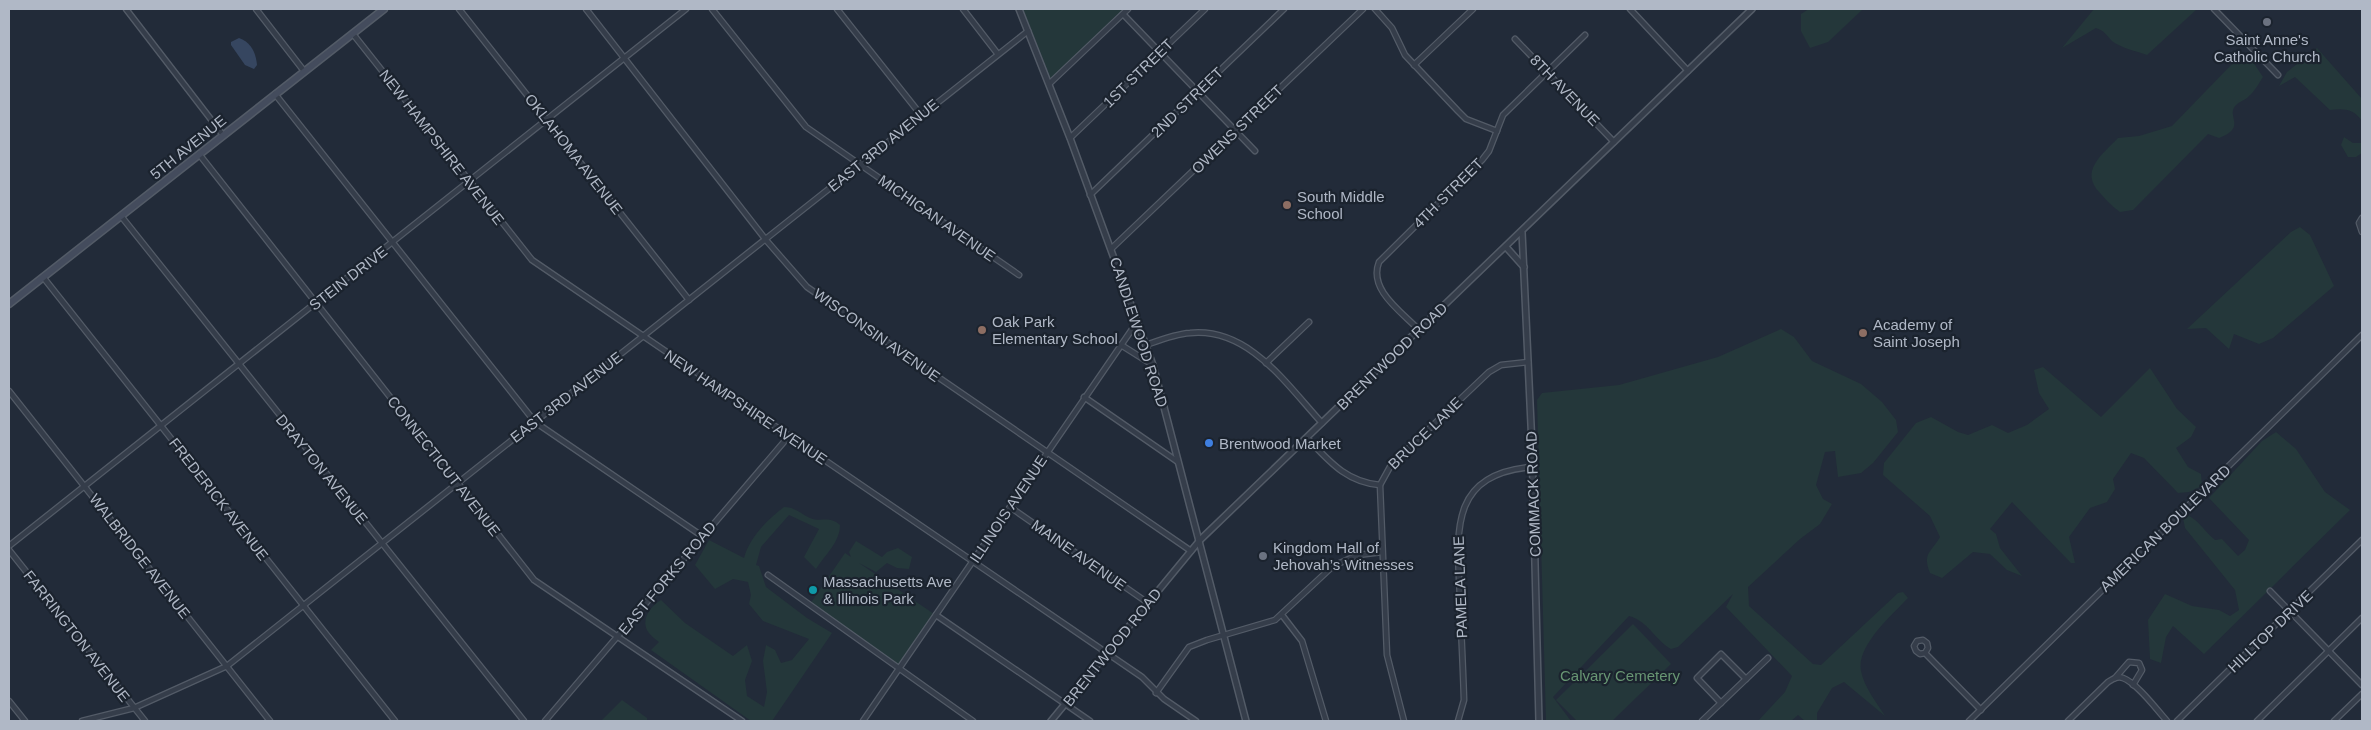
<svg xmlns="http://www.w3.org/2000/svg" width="2371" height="730" font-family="Arial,sans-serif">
	<rect width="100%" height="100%" fill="#222b39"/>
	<g fill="#24373a">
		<path d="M1023 9H1123L1051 79Z"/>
		<path d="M1809 9H1863L1828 42 1810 48 1801 31V14Z"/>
		<path d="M2094 9H2197L2147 55C2136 51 2121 48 2112 41 2106 35 2105 31 2096 28L2062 48Z"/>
		<path d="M2317 48 2362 99V121C2354 109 2344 108 2330 110L2295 77 2279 86 2287 72Z"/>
		<path d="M2251 59 2263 77C2259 83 2255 91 2249 96 2246 100 2240 101 2236 105 2225 116 2248 127 2219 138L2208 134 2133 210 2120 212C2112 206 2107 201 2100 193 2079 171 2102 155 2118 138L2139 136 2172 126 2235 61Z"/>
		<path d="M2344 137 2353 143H2362V153L2356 157H2348L2341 145Z"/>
		<path d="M2300 227 2310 235 2334 286 2273 338 2259 344 2234 334 2229 349 2206 328 2187 329 2291 232Z"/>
		<path d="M1781 329 1794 337 1812 361 1861 384 1882 402 1896 420 1898 432 1873 463 1861 473 1838 477 1835 451 1825 452 1816 485 1823 499 1832 504 1820 524 1800 539 1748 587 1749 606 1813 664 1821 665 1898 593 1903 592 1908 598C1892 615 1856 646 1861 671 1864 687 1877 703 1885 716L1844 682 1832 688 1817 713V721H1805L1798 715 1791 721H1758L1785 692 1792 676 1726 607 1733 594 1678 647 1671 649C1655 640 1648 621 1629 616L1553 697 1571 721H1546L1537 400 1542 393 1619 385 1718 357Z"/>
		<path d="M2043 367 2101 417 2150 368 2177 409 2196 427 2191 437 2176 448 2188 467 2201 474 2202 486 2189 492 2178 493 2144 458 2131 453 2113 479 2115 489 2107 502 2090 508 2069 537 2075 563H2071L2012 502 1990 529 1996 534 2000 548 2022 576 2007 570 1990 554 1973 552 1942 578 1930 573C1922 553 1931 553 1940 537L1930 516 1883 475 1884 463 1916 423 1931 417 1958 432 1968 435 1992 425 2008 433 2027 425 2049 409 2039 393 2034 370Z"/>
		<path d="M2276 432 2296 449 2325 492 2350 510 2204 654 2173 626 2166 637 2161 663 2150 659 2148 620 2165 594 2192 606 2219 610 2230 616 2239 610 2235 590 2185 528 2183 518 2187 515C2199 520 2205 532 2215 540L2222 539 2238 556 2245 550 2249 540 2209 498 2262 441Z"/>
		<path d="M784 507C795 507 801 514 810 518 822 523 828 515 840 525 840 542 825 555 816 569L804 557 819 529 789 515 761 547 756 565 759 566 766 587 807 618 832 633 772 721H751L651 650 659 642C655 639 649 634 647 630 641 618 652 605 661 600L685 623 733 656 747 645 752 661 745 680 747 696 764 707 767 692 763 661 766 645 775 650 781 663 792 660 809 639 763 621 749 604 751 595 748 582 733 579 715 589 695 565 709 540 744 558C750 537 767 520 784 507Z"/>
		<path d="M856 541 882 557 887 552 898 548 912 557 909 569 897 568 887 563 876 572 859 563 934 614 901 663 895 665 810 604 845 553 851 557 849 552Z"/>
		<path d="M1633 624 1671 664 1612 721H1577L1556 700Z"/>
		<path d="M622 700 647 718V721H601Z"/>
	</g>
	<path fill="#364660" d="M239 38C251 42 256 53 257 65L254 69 245 65 231 45V42Z"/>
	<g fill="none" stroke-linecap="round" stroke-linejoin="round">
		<g stroke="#535b67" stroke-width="7">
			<g id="minor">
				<path d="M126 9 223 135"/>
				<path d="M256 9 304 71"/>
				<path d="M459 9 689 300"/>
				<path d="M586 9 766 240 807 287 1191 551"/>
				<path d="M712 9 806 127 1019 275"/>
				<path d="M837 9 921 115"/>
				<path d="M963 9 997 53"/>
				<path d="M1375 9 1392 28 1405 55 1458 111 1466 119 1497 131"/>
				<path d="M1630 9 1688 71"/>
				<path d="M2214 9 2278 75"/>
				<path d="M1123 14 1255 151"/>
				<path d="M353 34 532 260 1142 677 1164 699 1196 721"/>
				<path d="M1515 39 1614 142"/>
				<path d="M1414 65 1473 9"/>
				<path d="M1049 84 1128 9"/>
				<path d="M275 94 535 422 702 536"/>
				<path d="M1070 138 1205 9"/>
				<path d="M199 154 534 580 742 721"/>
				<path d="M1090 195 1284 9"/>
				<path d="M121 216 524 721"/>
				<path d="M2362 218 2359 223 2362 232"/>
				<path d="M1111 249 1363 9"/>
				<path d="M43 277 395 721"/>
				<path d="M1419 330C1402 312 1368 290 1379 262L1482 160 1489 151 1503 115 1585 35"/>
				<path d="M1121 345 1153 365"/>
				<path d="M1146 345C1160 340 1175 334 1190 333 1249 327 1287 385 1322 423"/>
				<path d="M1266 363 1309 322"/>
				<path d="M9 391 270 721"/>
				<path d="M1084 397 1178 462"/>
				<path d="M1307 438C1329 461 1346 482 1380 485"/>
				<path d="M1010 507 1148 603"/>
				<path d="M9 546 686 9"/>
				<path d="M9 550 145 721"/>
				<path d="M768 575 973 721"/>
				<path d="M2270 591 2362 685"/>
				<path d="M936 615 1090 721"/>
				<path d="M1282 615 1302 641 1326 721"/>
				<path d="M1925 653 1928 648 1927 643 1923 640 1917 641 1914 646 1916 651 1920 654 1925 653 1981 710"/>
				<path d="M2115 678 2129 662 2139 663 2142 670 2133 685"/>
				<path d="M1156 693 1189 647 1207 640 1275 620 1333 566 1358 555 1382 552"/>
				<path d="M9 701 25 721"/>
				<path d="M1721 703 1697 678 1721 654 1746 679"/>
				<path d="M82 721 134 708 227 666 1028 31"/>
				<path d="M545 721 789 436"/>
				<path d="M863 721 1137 322"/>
				<path d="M1404 721 1387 655 1380 485 1391 465 1489 372 1501 365 1528 362"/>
				<path d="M1458 721 1464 700C1463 666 1461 632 1460 598 1457 533 1448 474 1532 467"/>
				<path d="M1702 721 1768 658"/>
				<path d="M1969 721 2362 335"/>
				<path d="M2068 721 2108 682C2113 679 2117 676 2123 678 2137 683 2157 710 2167 721"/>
				<path d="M2177 721 2362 540"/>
				<path d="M2257 721 2362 618"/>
				<path d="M2334 721 2362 694"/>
			</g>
		</g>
		<g stroke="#535b67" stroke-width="8">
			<g id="tertiary">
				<path d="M1019 9 1070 138 1153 365 1246 721"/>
				<path d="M1522 232 1532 446 1539 721"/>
				<path d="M1506 247 1524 267"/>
				<path d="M1051 721 1200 540 1752 9"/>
			</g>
		</g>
		<g stroke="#535b67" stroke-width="9">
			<path id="secondary" d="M9 304 384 9"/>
		</g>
		<use href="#minor" stroke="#353d4a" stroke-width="4.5"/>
		<use href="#tertiary" stroke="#353d4a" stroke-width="5"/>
		<use href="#secondary" stroke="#444c5d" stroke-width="6"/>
	</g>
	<g fill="#6b7280" stroke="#1b232e" stroke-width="2">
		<circle cx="2267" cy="22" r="5"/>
		<circle cx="1263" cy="556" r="5"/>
	</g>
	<g fill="#8d6e63" stroke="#1b232e" stroke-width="2">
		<circle cx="1287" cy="205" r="5"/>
		<circle cx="982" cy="330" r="5"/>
		<circle cx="1863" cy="333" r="5"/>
	</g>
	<circle fill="#3f7fe0" stroke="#1b232e" stroke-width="2" cx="1209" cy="443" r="5"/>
	<circle fill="#0f9aa8" stroke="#1b232e" stroke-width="2" cx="813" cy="590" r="5"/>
	<g text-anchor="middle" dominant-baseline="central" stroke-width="4.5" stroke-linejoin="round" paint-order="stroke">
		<g font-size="15" fill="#b0b8c6" stroke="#1b232e" text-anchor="start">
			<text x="2267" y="39" text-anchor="middle">Saint Anne's<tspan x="2267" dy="17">Catholic Church</tspan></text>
			<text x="1297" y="196">South Middle<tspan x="1297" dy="17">School</tspan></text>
			<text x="992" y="321">Oak Park<tspan x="992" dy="17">Elementary School</tspan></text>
			<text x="1873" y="324">Academy of<tspan x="1873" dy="17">Saint Joseph</tspan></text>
			<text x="1219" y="443">Brentwood Market</text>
			<text x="1273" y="547">Kingdom Hall of<tspan x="1273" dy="17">Jehovah’s Witnesses</tspan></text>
			<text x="823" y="581">Massachusetts Ave<tspan x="823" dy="17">&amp; Illinois Park</tspan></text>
		</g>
		<g font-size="15" fill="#b0b8c6" stroke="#1b232e">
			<text transform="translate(1138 73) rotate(-44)">1ST STREET</text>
			<text transform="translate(1565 90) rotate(46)">8TH AVENUE</text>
			<text transform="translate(1187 102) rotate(-44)">2ND STREET</text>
			<text transform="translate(1237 129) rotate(-44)">OWENS STREET</text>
			<text transform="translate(883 145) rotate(-39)">EAST 3RD AVENUE</text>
			<text transform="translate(188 147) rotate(-39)">5TH AVENUE</text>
			<text transform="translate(442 147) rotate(52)">NEW HAMPSHIRE AVENUE</text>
			<text transform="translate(574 154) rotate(52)">OKLAHOMA AVENUE</text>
			<text transform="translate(1448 193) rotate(-45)">4TH STREET</text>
			<text transform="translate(937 218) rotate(35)">MICHIGAN AVENUE</text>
			<text transform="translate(348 278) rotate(-38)">STEIN DRIVE</text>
			<text transform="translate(1139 332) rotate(72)">CANDLEWOOD ROAD</text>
			<text transform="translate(877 335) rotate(35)">WISCONSIN AVENUE</text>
			<text transform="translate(1392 356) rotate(-44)">BRENTWOOD ROAD</text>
			<text transform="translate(566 397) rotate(-38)">EAST 3RD AVENUE</text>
			<text transform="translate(746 407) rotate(34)">NEW HAMPSHIRE AVENUE</text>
			<text transform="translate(1425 433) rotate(-44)">BRUCE LANE</text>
			<text transform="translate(444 466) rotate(52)">CONNECTICUT AVENUE</text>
			<text transform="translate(322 469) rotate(51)">DRAYTON AVENUE</text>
			<text transform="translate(1533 494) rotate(-92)">COMMACK ROAD</text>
			<text transform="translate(219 499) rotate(52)">FREDERICK AVENUE</text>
			<text transform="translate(1008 509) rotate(-56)">ILLINOIS AVENUE</text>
			<text transform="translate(2165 528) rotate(-44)">AMERICAN BOULEVARD</text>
			<text transform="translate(1079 555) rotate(35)">MAINE AVENUE</text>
			<text transform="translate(140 556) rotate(52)">WALBRIDGE AVENUE</text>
			<text transform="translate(667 578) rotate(-50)">EAST FORKS ROAD</text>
			<text transform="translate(1460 587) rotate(-92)">PAMELA LANE</text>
			<text transform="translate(2270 631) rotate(-44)">HILLTOP DRIVE</text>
			<text transform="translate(77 636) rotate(52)">FARRINGTON AVENUE</text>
			<text transform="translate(1112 647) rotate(-51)">BRENTWOOD ROAD</text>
		</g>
		<g font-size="15" fill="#689673" stroke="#1b232e">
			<text x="1620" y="675">Calvary Cemetery</text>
		</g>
	</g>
	<rect width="2371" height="730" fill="none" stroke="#b0b8c6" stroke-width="20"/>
</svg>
